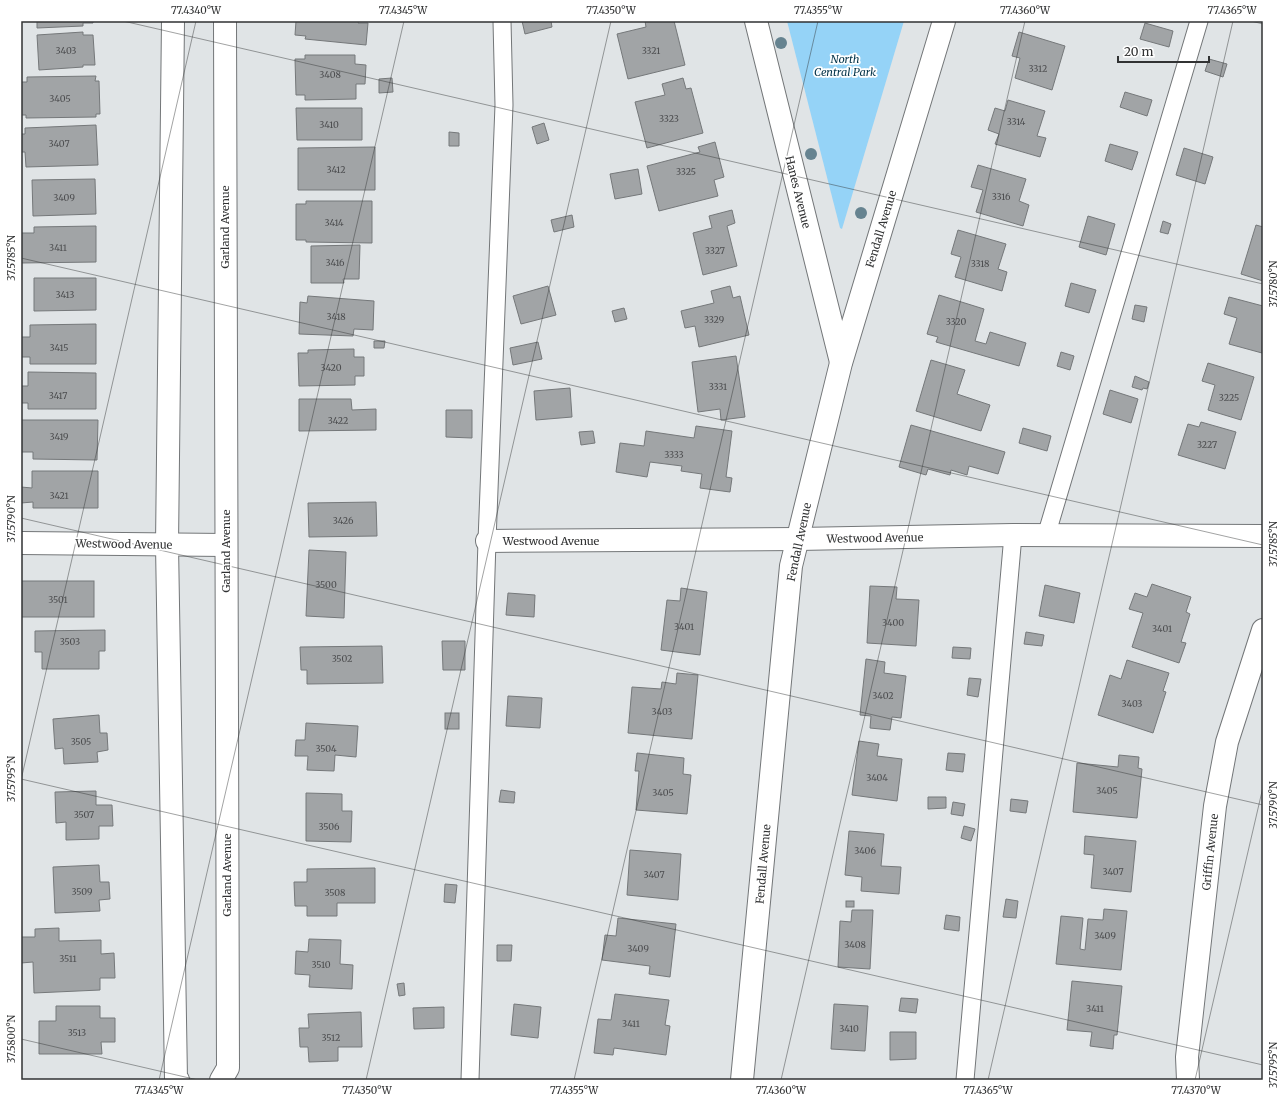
<svg xmlns="http://www.w3.org/2000/svg" width="1284" height="1101" font-family="Merriweather,serif">
	<rect width="100%" height="100%" fill="#e0e4e6"/>
	<path fill="#95d3f7" d="M787 21H904L842 229 840 228Z"/>
	<g fill="#a1a4a6" stroke="#75787a">
		<path d="M37 21H93V23H83V26L37 28Z"/>
		<path d="M296 21H359L358 23H368L366 45 305 39 306 36 295 35Z"/>
		<path d="M522 21H551L552 27 525 34Z"/>
		<path d="M645 21H674L685 65 628 79 617 34 646 27Z"/>
		<path d="M1145 23 1173 31 1169 47 1140 39Z"/>
		<path d="M83 32V35H93L95 65H83V67L39 70 37 35Z"/>
		<path d="M1019 32 1065 46 1052 90 1015 78 1020 58 1012 56Z"/>
		<path d="M305 55H355V64L366 65 365 84H356V99L305 100V95H296L295 59H305Z"/>
		<path d="M1209 59 1227 64 1223 77 1205 71Z"/>
		<path d="M96 76 95 81H99L100 114H96V117L26 118V115H21V82H27V77Z"/>
		<path d="M392 78 393 92 379 93V79Z"/>
		<path d="M683 78 686 89 691 88 703 133 647 148 635 102 665 95 662 84Z"/>
		<path d="M1125 92 1152 100 1147 116 1120 107Z"/>
		<path d="M1008 100 1045 111 1037 136 1046 138 1040 157 995 144 999 134 988 130 995 108 1005 111Z"/>
		<path d="M296 108H362V140H297Z"/>
		<path d="M544 123 549 140 537 144 532 127Z"/>
		<path d="M96 125 98 165 26 167 25 152H21V134H25V128Z"/>
		<path d="M449 132 459 133V146H449Z"/>
		<path d="M715 142 724 177 714 180 718 196 659 211 647 166 700 152 698 147Z"/>
		<path d="M1110 144 1138 152 1132 170 1105 161Z"/>
		<path d="M375 147V190H298V148Z"/>
		<path d="M1184 148 1213 157 1205 184 1176 175Z"/>
		<path d="M978 165 1026 179 1019 201 1029 205 1023 226 976 212 983 190 971 187Z"/>
		<path d="M638 169 642 194 615 199 610 174Z"/>
		<path d="M95 179 96 214 33 216 32 180Z"/>
		<path d="M306 201H372V243L306 242V240H296V204H306Z"/>
		<path d="M732 210 735 223 727 226 737 266 703 275 693 233 712 228 709 216Z"/>
		<path d="M572 215 574 227 554 232 551 220Z"/>
		<path d="M1088 216 1115 224 1106 255 1079 247Z"/>
		<path d="M1163 221 1171 224 1168 234 1160 232Z"/>
		<path d="M1256 225 1263 227V281L1241 274Z"/>
		<path d="M96 226V262L21 263V233H34V227Z"/>
		<path d="M958 230 1006 244 998 269 1007 272 1002 291 955 277 961 257 951 254Z"/>
		<path d="M360 245 359 279H343L344 283H311V246Z"/>
		<path d="M34 278H96V310L34 311Z"/>
		<path d="M1071 283 1096 290 1089 313 1065 306Z"/>
		<path d="M548 286 556 315 521 324 513 296Z"/>
		<path d="M730 286 733 298 740 296 749 335 699 347 695 326 685 328 681 311 714 303 711 291Z"/>
		<path d="M939 295 984 309 975 341 986 344 990 332 1026 343 1019 366 936 342 938 337 927 334Z"/>
		<path d="M308 296 374 301 373 330 354 329 353 336 299 334 300 302 307 303Z"/>
		<path d="M1229 297 1263 306 1262 353 1229 344 1237 318 1224 314Z"/>
		<path d="M1135 305 1147 307 1144 322 1132 319Z"/>
		<path d="M624 308 627 319 615 322 612 311Z"/>
		<path d="M96 324V364H30V357H21V337H30V325Z"/>
		<path d="M374 341H385L384 348H374Z"/>
		<path d="M538 342 542 359 513 365 510 348Z"/>
		<path d="M354 349V357H364V376H355V385L299 386 298 353H308V350Z"/>
		<path d="M1061 352 1074 356 1070 370 1057 366Z"/>
		<path d="M736 356 745 417 721 420 720 409 698 412 692 362Z"/>
		<path d="M931 360 965 370 957 394 990 405 981 431 916 411Z"/>
		<path d="M1208 363 1254 377 1241 420 1208 410 1215 385 1202 381Z"/>
		<path d="M28 372 96 373V409H28V403H21V386H28Z"/>
		<path d="M1135 376 1149 382 1147 389 1143 388 1142 390 1132 387Z"/>
		<path d="M570 388 572 417 536 420 534 391Z"/>
		<path d="M1110 390 1138 399 1131 423 1103 414Z"/>
		<path d="M299 399H351L352 410 376 409V430L299 431Z"/>
		<path d="M446 410H472V438L446 437Z"/>
		<path d="M21 420H98L97 460 33 459V452H21Z"/>
		<path d="M1201 422 1236 432 1225 469 1178 455 1188 424 1199 427Z"/>
		<path d="M911 425 1005 452 998 474 969 466 967 475 951 470 950 475 928 469 926 475 899 467Z"/>
		<path d="M696 426 732 431 726 477 732 478 730 492 700 488 702 474 681 471 682 466 650 462 647 477 616 472 620 443 644 446 646 431 694 438Z"/>
		<path d="M1023 428 1051 436 1047 451 1019 443Z"/>
		<path d="M593 431 595 443 581 445 579 432Z"/>
		<path d="M32 471H98V508H33V502L21 503V487L32 488Z"/>
		<path d="M376 502 377 536 309 537 308 503Z"/>
		<path d="M309 550 346 552 344 618 306 616Z"/>
		<rect x="21" y="581" width="73" height="36"/>
		<path d="M1152 584 1191 597 1186 612 1190 614 1181 642 1186 643 1179 663 1132 647 1143 613 1129 609 1135 593 1147 597Z"/>
		<path d="M1045 585 1080 593 1074 623 1039 616Z"/>
		<path d="M870 586 897 587 896 599 919 600 916 646 867 643Z"/>
		<path d="M681 588 707 592 700 655 661 650 667 600 680 601Z"/>
		<path d="M508 593 535 595 534 617 506 615Z"/>
		<path d="M105 630V651H99V669H42V652H35V631Z"/>
		<path d="M1026 632 1044 635 1042 646 1024 644Z"/>
		<path d="M442 641H465V670H443Z"/>
		<path d="M382 646 383 683 307 684V670H301L300 647Z"/>
		<path d="M953 647 971 648 970 659 952 658Z"/>
		<path d="M866 659 885 662 884 673 906 676 901 718 892 717 890 730 870 728 871 716 860 715Z"/>
		<path d="M1127 660 1169 673 1163 691 1166 692 1153 733 1098 715 1110 675 1121 679Z"/>
		<path d="M677 673 698 675 692 739 628 733 632 687 661 689 662 682 676 684Z"/>
		<path d="M969 678 981 679 978 697 967 695Z"/>
		<path d="M508 696 542 698 540 728 506 726Z"/>
		<rect x="445" y="713" width="14" height="16"/>
		<path d="M99 715 100 733H107L108 750 97 752 98 762 64 764 63 748 55 749 53 719Z"/>
		<path d="M306 723 358 726 356 757 335 755 334 771 307 770 308 756H295L296 740H305Z"/>
		<path d="M859 741 879 744 877 756 902 759 897 801 852 795Z"/>
		<path d="M637 753 684 758 683 774 691 775 687 814 636 810 639 771H635Z"/>
		<path d="M948 753 965 754 963 772 946 770Z"/>
		<path d="M1119 755 1139 757 1138 768 1142 769 1137 818 1073 812 1077 763 1118 767Z"/>
		<path d="M501 790 515 792 514 803 499 802Z"/>
		<path d="M96 791V805H112L113 826H99V839L66 840V822L56 823 55 792Z"/>
		<path d="M306 793 342 794V811H352L351 842 306 841Z"/>
		<path d="M928 797H946V808L928 809Z"/>
		<path d="M1011 799 1028 801 1026 813 1010 811Z"/>
		<path d="M953 802 965 804 963 816 951 814Z"/>
		<path d="M964 826 975 829 971 841 961 838Z"/>
		<path d="M849 831 884 834 881 866 901 867 899 894 861 891 862 877 845 875Z"/>
		<path d="M1085 836 1136 841 1131 892 1091 888 1094 855 1084 854Z"/>
		<path d="M630 850 681 854 678 900 627 895Z"/>
		<path d="M99 865 100 882H109L110 899 99 900 100 911 55 913 53 867Z"/>
		<path d="M375 868V903H337V916H307V906H295L294 882H307V869Z"/>
		<path d="M445 884 457 885 455 903 444 902Z"/>
		<path d="M1006 899 1018 901 1016 918 1003 917Z"/>
		<rect x="846" y="901" width="8" height="6"/>
		<path d="M1104 909 1127 911 1121 970 1056 964 1061 916 1083 918 1080 949 1085 950 1088 919 1103 920Z"/>
		<path d="M852 910H873L870 969 838 967 840 921 851 922Z"/>
		<path d="M946 915 960 917 959 931 944 929Z"/>
		<path d="M618 918 676 924 670 977 649 974 650 966 602 960 605 935 616 936Z"/>
		<path d="M59 928V941L101 940V954L114 953 115 978H100V990L34 993 33 962 21 963V937H35V929Z"/>
		<path d="M309 939 341 940 340 964 353 965 352 989 309 987 310 975 295 974 296 951 308 952Z"/>
		<path d="M497 945H512L511 961H497Z"/>
		<path d="M1072 981 1122 986 1117 1035H1114L1113 1049 1090 1046 1092 1032 1067 1030Z"/>
		<path d="M404 983 405 995 399 996 397 984Z"/>
		<path d="M615 994 669 1000 665 1025 670 1026 666 1055 614 1048 613 1055 594 1053 598 1019 611 1020Z"/>
		<path d="M901 998 918 999 916 1013 899 1011Z"/>
		<path d="M514 1004 541 1007 538 1038 511 1035Z"/>
		<path d="M834 1004 868 1006 865 1051 831 1049Z"/>
		<path d="M56 1006H100V1018H115V1042H101L102 1054H39V1021H56Z"/>
		<path d="M444 1007V1028L414 1029 413 1008Z"/>
		<path d="M361 1012 362 1047H338V1061L309 1062 308 1047H300L299 1028H309L308 1014Z"/>
		<path d="M890 1032H916V1059L890 1060Z"/>
	</g>
	<g fill="none" stroke-linecap="round" stroke-linejoin="round">
		<g stroke="#737678" stroke-width="19">
			<g id="lane">
				<path d="M1046 536 1199 21"/>
				<path d="M470 1080 487 541 504 105 502 21"/>
				<path d="M965 1080 1013 535"/>
			</g>
		</g>
		<g stroke="#737678" stroke-width="24">
			<g id="street">
				<path d="M173 21 167 545 176 1079 178 1080"/>
				<path d="M756 21 841 362"/>
				<path d="M487 541 798 539 1013 535 1263 536"/>
				<path d="M21 543 226 545"/>
				<path d="M221 1080 228 1068 225 21"/>
				<path d="M742 1080 791 566 841 363 944 21"/>
				<path d="M1188 1080 1187 1057 1215 806 1227 742 1263 630"/>
			</g>
		</g>
		<use href="#lane" stroke="#fff" stroke-width="17"/>
		<use href="#street" stroke="#fff" stroke-width="22"/>
	</g>
	<g fill="#668390">
		<circle cx="781" cy="43" r="6"/>
		<circle cx="811" cy="154" r="6"/>
		<circle cx="861" cy="213" r="6"/>
	</g>
	<path fill="none" stroke="#313233" stroke-width="1" stroke-opacity="0.45" d="M123 21 1263 284M1251 21 1263 24M21 258 1263 545M21 518 1263 805M21 779 1263 1065M21 780 196 21M21 1039 198 1080M159 1080 404 21M366 1080 611 21M574 1080 818 21M781 1080 1025 21M988 1080 1233 21M1195 1080 1263 787"/>
	<g text-anchor="middle" dominant-baseline="central" stroke-width="3.5" stroke-linejoin="round" paint-order="stroke">
		<g font-size="9" fill="#4d4e50">
			<text x="66" y="50">3403</text>
			<text x="651" y="50">3321</text>
			<text x="1038" y="68">3312</text>
			<text x="330" y="74">3408</text>
			<text x="60" y="98">3405</text>
			<text x="669" y="118">3323</text>
			<text x="1016" y="121">3314</text>
			<text x="329" y="124">3410</text>
			<text x="59" y="143">3407</text>
			<text x="336" y="169">3412</text>
			<text x="686" y="171">3325</text>
			<text x="1001" y="196">3316</text>
			<text x="64" y="197">3409</text>
			<text x="334" y="222">3414</text>
			<text x="58" y="247">3411</text>
			<text x="715" y="250">3327</text>
			<text x="335" y="262">3416</text>
			<text x="980" y="263">3318</text>
			<text x="65" y="294">3413</text>
			<text x="336" y="316">3418</text>
			<text x="714" y="319">3329</text>
			<text x="956" y="321">3320</text>
			<text x="59" y="347">3415</text>
			<text x="331" y="367">3420</text>
			<text x="718" y="386">3331</text>
			<text x="58" y="395">3417</text>
			<text x="1229" y="397">3225</text>
			<text x="338" y="420">3422</text>
			<text x="59" y="436">3419</text>
			<text x="1207" y="444">3227</text>
			<text x="674" y="454">3333</text>
			<text x="59" y="495">3421</text>
			<text x="343" y="520">3426</text>
			<text x="326" y="584">3500</text>
			<text x="58" y="599">3501</text>
			<text x="893" y="622">3400</text>
			<text x="684" y="626">3401</text>
			<text x="1162" y="628">3401</text>
			<text x="70" y="641">3503</text>
			<text x="342" y="658">3502</text>
			<text x="883" y="695">3402</text>
			<text x="1132" y="703">3403</text>
			<text x="662" y="711">3403</text>
			<text x="81" y="741">3505</text>
			<text x="326" y="748">3504</text>
			<text x="877" y="777">3404</text>
			<text x="1107" y="790">3405</text>
			<text x="663" y="792">3405</text>
			<text x="84" y="814">3507</text>
			<text x="329" y="826">3506</text>
			<text x="865" y="850">3406</text>
			<text x="1113" y="871">3407</text>
			<text x="654" y="874">3407</text>
			<text x="82" y="891">3509</text>
			<text x="335" y="892">3508</text>
			<text x="1105" y="935">3409</text>
			<text x="855" y="944">3408</text>
			<text x="638" y="948">3409</text>
			<text x="68" y="958">3511</text>
			<text x="321" y="964">3510</text>
			<text x="1095" y="1008">3411</text>
			<text x="631" y="1023">3411</text>
			<text x="849" y="1028">3410</text>
			<text x="77" y="1032">3513</text>
			<text x="331" y="1037">3512</text>
		</g>
		<g font-size="11" font-style="italic" fill="#033349" stroke="#fff">
			<text x="845" y="59">North<tspan x="845" dy="13">Central Park</tspan></text>
		</g>
		<g font-size="11" fill="#313233" stroke="#fff">
			<text transform="translate(798 192) rotate(76)">Hanes Avenue</text>
			<text transform="translate(225 227) rotate(-90)">Garland Avenue</text>
			<text transform="translate(881 229) rotate(-73)">Fendall Avenue</text>
			<text transform="translate(875 538) rotate(-1)">Westwood Avenue</text>
			<text x="551" y="541">Westwood Avenue</text>
			<text transform="translate(799 542) rotate(-78)">Fendall Avenue</text>
			<text transform="translate(124 544) rotate(1)">Westwood Avenue</text>
			<text transform="translate(226 551) rotate(-90)">Garland Avenue</text>
			<text transform="translate(1210 852) rotate(-84)">Griffin Avenue</text>
			<text transform="translate(763 864) rotate(-85)">Fendall Avenue</text>
			<text transform="translate(227 875) rotate(-90)">Garland Avenue</text>
		</g>
	</g>
	<rect width="1284" height="1101" fill="none" stroke="#ffffff" stroke-width="44"/>
	<path d="M1118 56v6h91v-6" fill="none" stroke="#313233" stroke-width="2"/>
	<text x="1124" y="56" font-size="12" fill="#313233" stroke="#ffffff" stroke-width="3" paint-order="stroke">20 m</text>
	<rect x="22" y="22" width="1240" height="1057" fill="none" stroke="#313233" stroke-width="1.5"/>
	<g font-size="10" text-anchor="middle" fill="#313233">
		<text x="196" y="14">77.4340°W</text>
		<text x="403" y="14">77.4345°W</text>
		<text x="611" y="14">77.4350°W</text>
		<text x="818" y="14">77.4355°W</text>
		<text x="1025" y="14">77.4360°W</text>
		<text x="1232" y="14">77.4365°W</text>
		<text transform="translate(11 258) rotate(-90)" y="4">37.5785°N</text>
		<text transform="translate(1273 284) rotate(-90)" y="4">37.5780°N</text>
		<text transform="translate(11 519) rotate(-90)" y="4">37.5790°N</text>
		<text transform="translate(1273 544) rotate(-90)" y="4">37.5785°N</text>
		<text transform="translate(11 779) rotate(-90)" y="4">37.5795°N</text>
		<text transform="translate(1273 805) rotate(-90)" y="4">37.5790°N</text>
		<text transform="translate(11 1039) rotate(-90)" y="4">37.5800°N</text>
		<text transform="translate(1273 1065) rotate(-90)" y="4">37.5795°N</text>
		<text x="159" y="1094">77.4345°W</text>
		<text x="367" y="1094">77.4350°W</text>
		<text x="574" y="1094">77.4355°W</text>
		<text x="781" y="1094">77.4360°W</text>
		<text x="988" y="1094">77.4365°W</text>
		<text x="1196" y="1094">77.4370°W</text>
	</g>
</svg>
